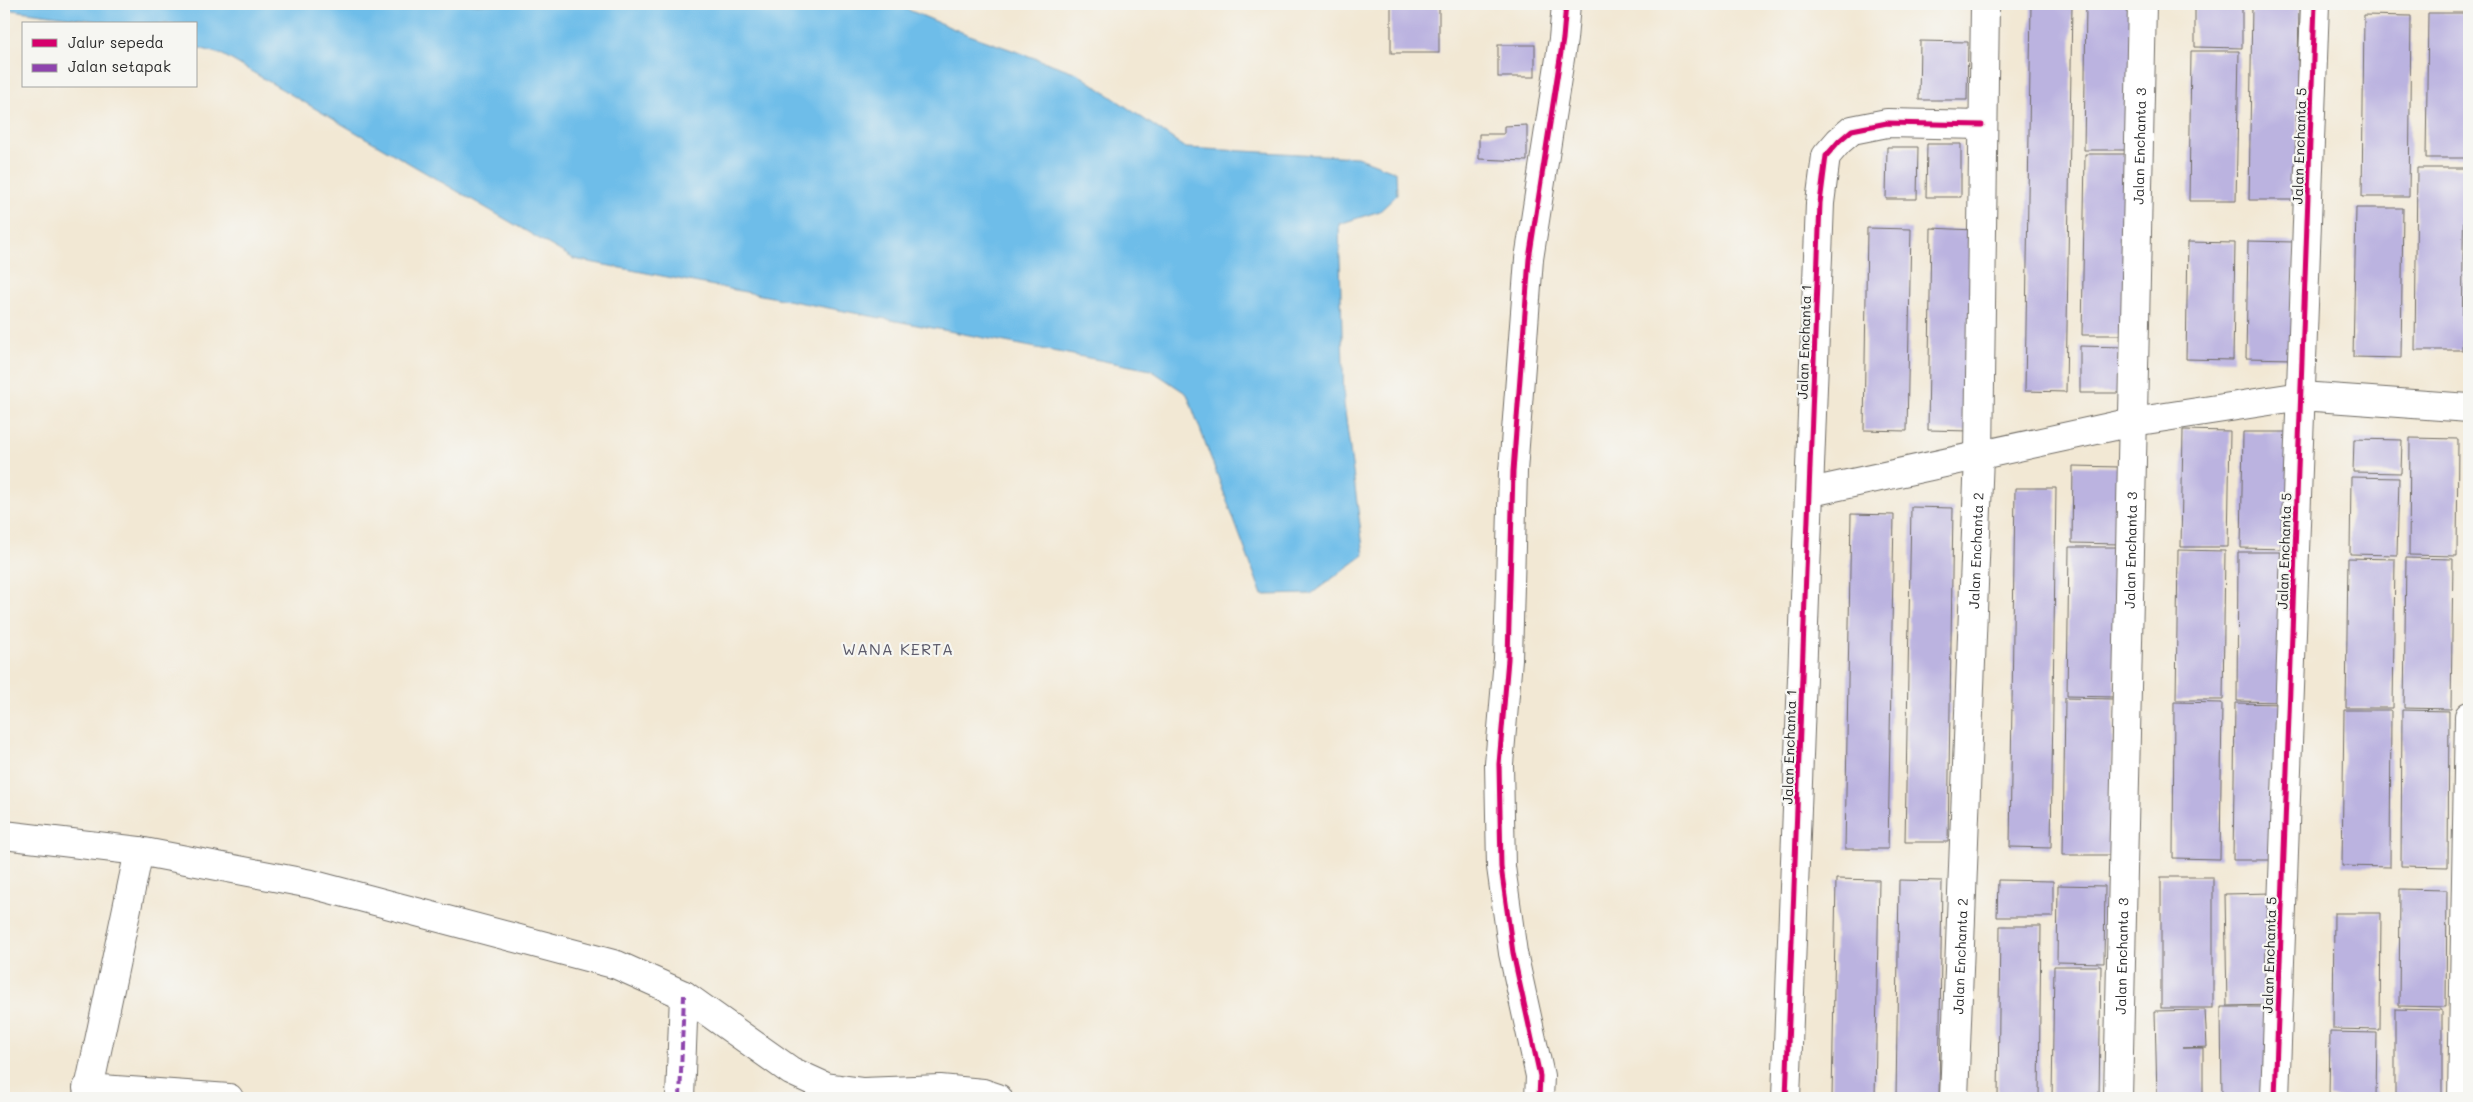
<svg xmlns="http://www.w3.org/2000/svg" width="2473" height="1102" font-family="Mali,sans-serif">
	<rect width="100%" height="100%" fill="#f6f6f2"/>
	<filter id="ink" filterUnits="userSpaceOnUse"><feTurbulence type="fractalNoise" baseFrequency=".02" numOctaves="2"/><feDisplacementMap in="SourceGraphic" scale="10" xChannelSelector="R" yChannelSelector="G"/><feConvolveMatrix kernelMatrix="1 2 1 2 8 2 1 2 1" color-interpolation-filters="sRGB"/></filter>
	<filter id="wash" filterUnits="userSpaceOnUse"><feTurbulence type="fractalNoise" baseFrequency=".0096" numOctaves="4" result="noise"/><feDisplacementMap in="SourceGraphic" scale="20" xChannelSelector="R" yChannelSelector="G"/><feGaussianBlur stdDeviation="1.12" result="paint"/><feColorMatrix in="noise" values="0 0 0 0 0 0 0 0 0 0 0 0 0 0 0 0 0 1.4 0 .05"/><feComposite in="paint" operator="in"/></filter>
	<g filter="url(#wash)">
		<rect width="100%" height="100%" fill="#f2e8d4"/>
		<path fill="#6ebde9" stroke="#4c748a" d="M4 4H894L964 33 1077 73 1186 148 1357 157 1396 172 1397 195 1380 211 1339 224 1344 404 1364 555 1311 594 1262 595 1187 394 1151 370 574 259 223 55 196 47V24H120L4 9Z"/>
		<g id="blocks">
			<g fill="#bbb3e0">
				<path d="M2031 4H2072L2066 392 2025 391Z"/>
				<path d="M2086 4H2133L2131 150H2084Z"/>
				<path d="M2195 4H2242V48L2195 47Z"/>
				<path d="M2252 4H2299L2296 200H2249Z"/>
				<rect x="1391" y="5" width="48" height="48"/>
				<path d="M2428 13H2469V158H2426Z"/>
				<path d="M2364 15 2411 16 2409 197H2362Z"/>
				<path d="M1920 41 1968 42 1967 100H1919Z"/>
				<rect x="1498" y="45" width="37" height="32"/>
				<path d="M2191 51H2239L2236 201H2189Z"/>
				<path d="M1527 125V161L1479 159V134H1504V126Z"/>
				<path d="M1927 144H1961V197H1926Z"/>
				<path d="M1887 147H1918L1917 199H1886Z"/>
				<path d="M2085 154H2132L2129 335H2082Z"/>
				<path d="M2417 168H2464L2462 350H2415Z"/>
				<path d="M2356 208H2403L2401 358 2353 357Z"/>
				<path d="M1867 228 1911 229 1907 431 1864 430Z"/>
				<path d="M1931 228 1974 230 1970 431 1928 430Z"/>
				<path d="M2248 241 2295 242 2293 359 2246 358Z"/>
				<path d="M2188 242 2235 243 2233 360 2186 359Z"/>
				<path d="M2080 346 2125 347 2124 393H2080Z"/>
				<path d="M2183 430 2230 431 2228 547H2181Z"/>
				<path d="M2243 432H2290L2288 549 2241 548Z"/>
				<path d="M2410 438 2458 439 2457 556 2409 555Z"/>
				<path d="M2354 439 2402 440 2401 473 2353 472Z"/>
				<path d="M2073 466 2120 467 2119 544 2072 543Z"/>
				<path d="M2351 477 2399 478 2397 555 2350 554Z"/>
				<path d="M2015 488H2056L2051 848 2010 847Z"/>
				<path d="M1911 507 1953 508 1948 842H1905Z"/>
				<path d="M1851 514 1894 515 1888 849H1845Z"/>
				<path d="M2069 547H2116L2114 697 2067 696Z"/>
				<path d="M2178 550 2225 551 2223 700H2176Z"/>
				<path d="M2238 552H2285L2284 702 2237 701Z"/>
				<path d="M2348 558 2395 559 2393 708H2346Z"/>
				<path d="M2406 558 2453 559 2451 709 2404 708Z"/>
				<path d="M2065 698 2113 699 2111 855H2063Z"/>
				<path d="M2174 702 2222 703 2220 859 2173 858Z"/>
				<path d="M2235 703 2282 704 2280 860H2233Z"/>
				<path d="M2344 710H2391L2390 867 2342 866Z"/>
				<path d="M2402 710 2449 711 2448 867 2401 866Z"/>
				<rect x="2161" y="877" width="52" height="131"/>
				<path d="M1836 879 1879 880 1875 1098H1832Z"/>
				<path d="M1899 880 1942 881 1939 1098H1896Z"/>
				<path d="M1998 880 2053 881V917H1997Z"/>
				<path d="M2058 885 2105 886 2104 963 2057 962Z"/>
				<path d="M2400 889 2447 890 2446 1007 2399 1006Z"/>
				<path d="M2273 893 2274 1005 2227 1006 2225 894Z"/>
				<path d="M2334 913H2381L2380 1030 2333 1029Z"/>
				<path d="M2000 926H2041L2039 1098H1998Z"/>
				<path d="M2054 966H2101L2099 1098H2052Z"/>
				<path d="M2221 1007H2268L2269 1098H2222Z"/>
				<path d="M2395 1009 2442 1010V1098H2395Z"/>
				<path d="M2205 1010 2207 1047 2182 1048H2203V1098H2157L2155 1011Z"/>
				<path d="M2330 1032 2377 1033 2376 1098H2329Z"/>
			</g>
		</g>
	</g>
	<g filter="url(#ink)">
		<use href="#blocks" fill-opacity="0" stroke="#716d66" stroke-width="1"/>
		<g fill="none" stroke-linecap="round" stroke-linejoin="round">
			<g stroke="#716d66" stroke-width="30">
				<g id="street">
					<path d="M1811 492 2133 422 2301 396 2469 408"/>
					<path d="M4 835 139 851 311 884 617 965 684 995 791 1071 826 1087 863 1092 940 1089 983 1093 998 1098"/>
					<path d="M87 1088 229 1098"/>
					<path d="M87 1098 139 851"/>
					<path d="M680 1098 684 995"/>
					<path d="M1539 1098 1540 1076 1513 953 1501 867 1499 764 1508 659 1513 471 1529 259 1563 39 1566 4"/>
					<path d="M1786 1098 1820 203 1826 156 1839 141 1852 130 1887 123 1982 125"/>
					<path id="s1" d="M1954 1098 1979 456 1985 4"/>
					<path id="s2" d="M2118 1098 2142 4"/>
					<path d="M2275 1098 2315 4"/>
					<path d="M2462 1098 2469 716"/>
				</g>
			</g>
			<use href="#street" stroke="#fff" stroke-width="28"/>
			<path stroke="#8e44ad" stroke-width="4" stroke-dasharray="8 4" stroke-linecap="butt" d="M680 1098 684 995"/>
			<g stroke="#f6f6f2" stroke-width="8">
				<g id="cycleway">
					<path d="M1539 1098 1540 1076 1513 953 1501 867 1499 764 1508 659 1513 471 1529 259 1563 39 1566 4"/>
					<path d="M1786 1098 1820 203 1826 156 1839 141 1852 130 1887 123 1982 125"/>
					<path d="M2275 1098 2315 4"/>
				</g>
			</g>
			<use href="#cycleway" stroke="#d6006c" stroke-width="5"/>
		</g>
	</g>
	<g text-anchor="middle" dominant-baseline="central" stroke-width="4.5" stroke-linejoin="round" paint-order="stroke">
		<g font-size="14" fill="#2b2b2b" stroke="#f6f6f2">
			<text stroke="none"><textPath href="#s2" startOffset="952">Jalan Enchanta 3</textPath></text>
			<text transform="translate(2299 146) rotate(-88)">Jalan Enchanta 5</text>
			<text transform="translate(1804 342) rotate(-88)">Jalan Enchanta 1</text>
			<text stroke="none"><textPath href="#s1" startOffset="548">Jalan Enchanta 2</textPath></text>
			<text stroke="none"><textPath href="#s2" startOffset="548">Jalan Enchanta 3</textPath></text>
			<text transform="translate(2284 551) rotate(-88)">Jalan Enchanta 5</text>
			<text transform="translate(1789 747) rotate(-88)">Jalan Enchanta 1</text>
			<text transform="translate(2269 955) rotate(-88)">Jalan Enchanta 5</text>
			<text stroke="none"><textPath href="#s1" startOffset="142">Jalan Enchanta 2</textPath></text>
			<text stroke="none"><textPath href="#s2" startOffset="142">Jalan Enchanta 3</textPath></text>
		</g>
		<g font-size="16" letter-spacing="1" fill="#5d5b6a" stroke="#f6f6f2">
			<text x="898" y="648">WANA KERTA</text>
		</g>
	</g>
	<rect width="2473" height="1102" fill="none" stroke="#f6f6f2" stroke-width="20"/>
	<rect x="22" y="22" width="175" height="65" fill="#f6f6f2" stroke="#a5a5a2"/>
	<rect x="32" y="39" width="25" height="8" fill="#d6006c" stroke="#a5a5a2"/>
	<text x="68" y="48" font-size="15" fill="#2b2b2b">Jalur sepeda</text>
	<rect x="32" y="64" width="25" height="8" fill="#8e44ad" stroke="#a5a5a2"/>
	<text x="68" y="72" font-size="15" fill="#2b2b2b">Jalan setapak</text>
</svg>
